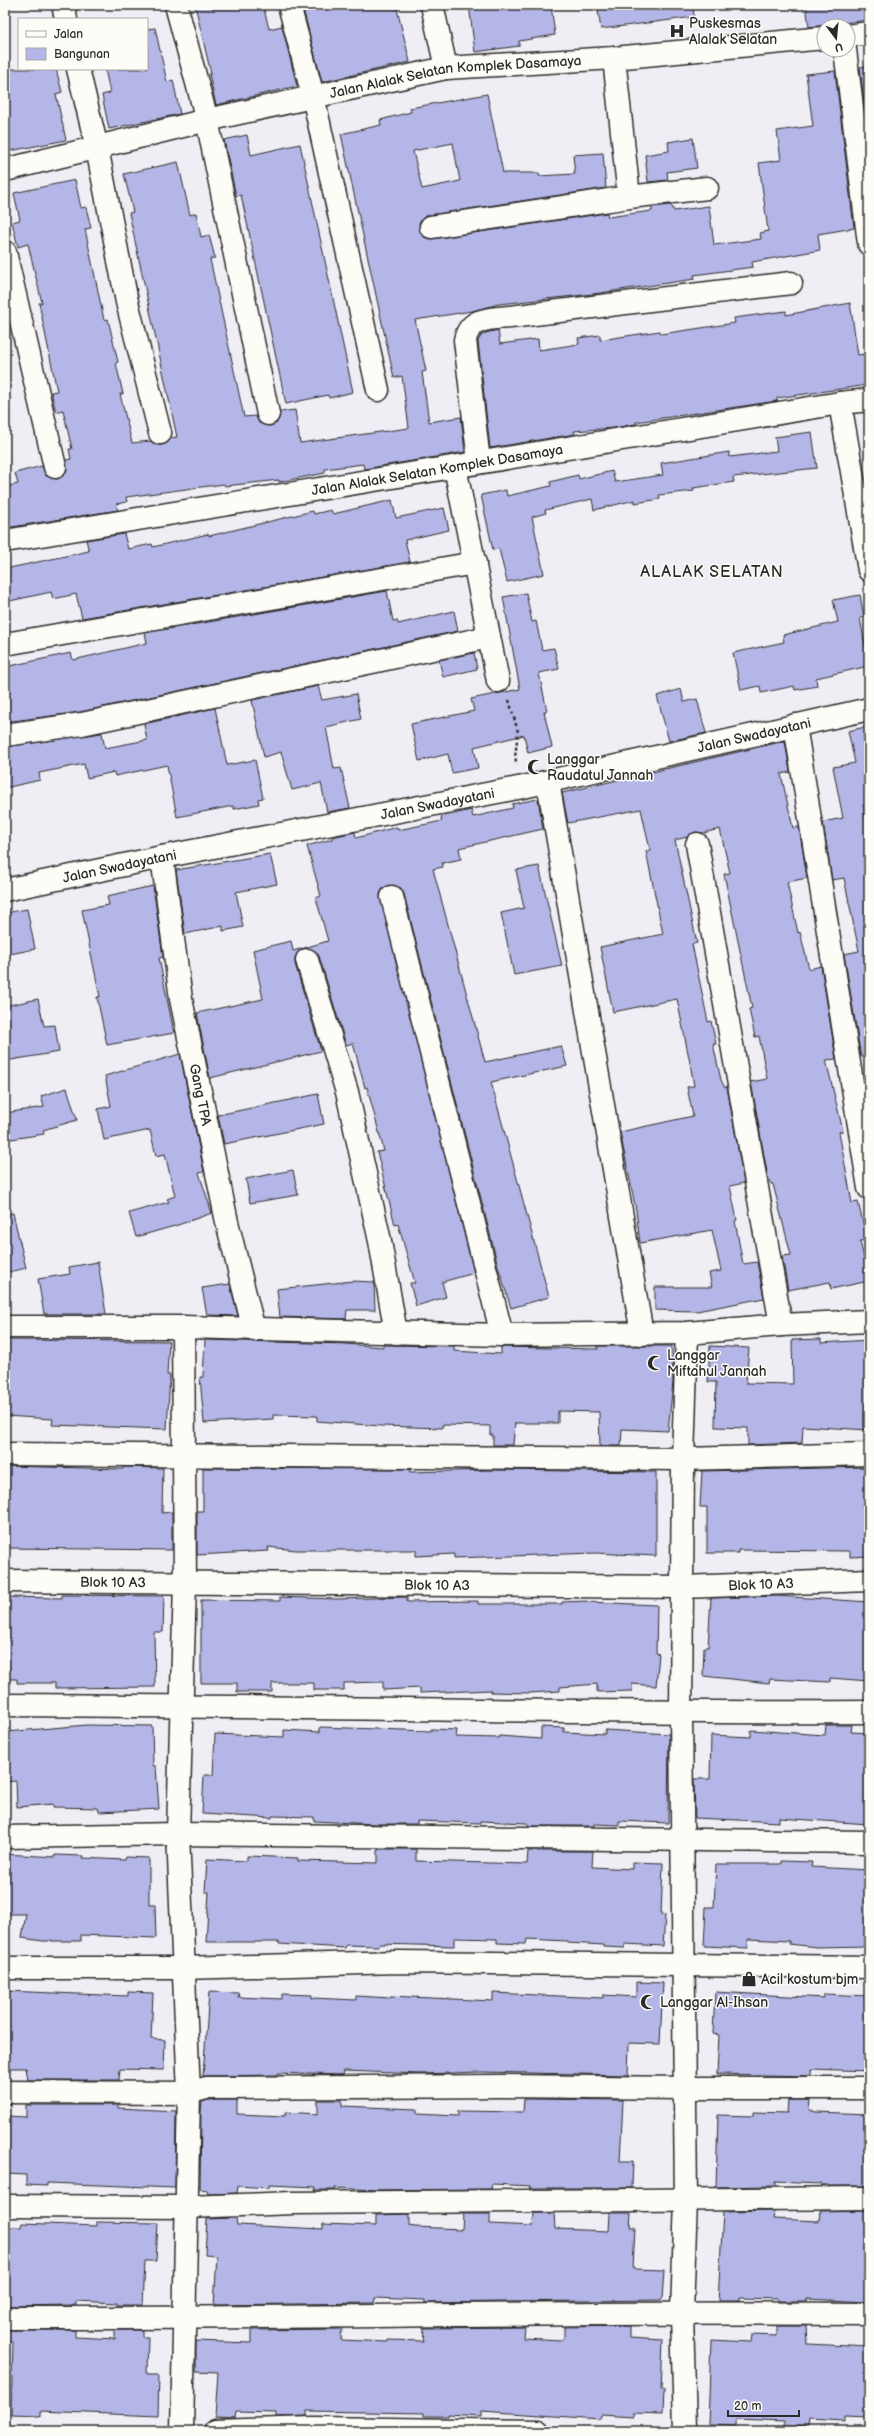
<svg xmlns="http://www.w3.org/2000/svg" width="874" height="2436" font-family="'Balsamiq Sans',sans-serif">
	<rect width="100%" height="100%" fill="#efeef4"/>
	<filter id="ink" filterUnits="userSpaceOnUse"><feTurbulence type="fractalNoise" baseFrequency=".025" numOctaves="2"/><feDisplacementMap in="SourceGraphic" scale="8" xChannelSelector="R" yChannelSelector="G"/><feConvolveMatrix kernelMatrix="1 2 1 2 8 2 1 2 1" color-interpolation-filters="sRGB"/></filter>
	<g filter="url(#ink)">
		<g fill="#b5b6e8" stroke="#2b2b2b" fill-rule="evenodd">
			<path d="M195 5H263L269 29 282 26 297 86 216 105 209 74H211Z"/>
			<path d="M302 5H396L410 62 322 82Z"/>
			<path d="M469 5H551L555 35 519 41V46L475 52Z"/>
			<path d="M597 5H693L694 17 601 29Z"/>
			<path d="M806 5H869V20L809 27Z"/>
			<path d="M155 28 167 82 173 80 180 114 109 129 102 95 110 93 105 69H147V29Z"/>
			<path d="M869 66V142L860 67Z"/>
			<path d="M5 69H56L62 92 56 94 66 140 5 152Z"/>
			<path d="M835 71 854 228 818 234 820 250 752 262 753 267 694 275 695 279 593 294 499 304 472 311 415 320 426 371 422 372 429 422 461 417 465 452 364 469 363 464 325 469V473L279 482V480L225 486 224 484 126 497 127 502 116 504 118 510 5 528V487L18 484 15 473 42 466 46 476 58 479 67 471 66 460 71 459 69 449H72L63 410 56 412 51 392 57 391 39 303H42L28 244 18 247 12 222 20 220 14 193 75 180 81 208 86 207 91 228 85 229 104 320 108 319 118 362 116 363 123 394H120L132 443 150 441 156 445H163L171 438 177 437 129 213 133 212 124 174 178 162 190 215 196 213 201 237 209 235 215 258 210 259 244 417 256 416 259 423 270 426 277 423 280 412 295 410 300 443 409 428 402 376 394 378 341 134 381 125 380 120 411 112 410 108 487 94 503 173H539V176L575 174 573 155 603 153 606 188 429 215 423 218 419 223 421 234 426 238 433 239 607 213 608 217 652 211V207L671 205 674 211 709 206 714 245 761 239 760 233 768 231 759 163 781 160 777 131 813 126 806 74ZM453 143 460 181 422 189 413 151Z"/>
			<path d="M247 135 251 155 300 144 353 392 329 398 328 395 286 404 241 195 236 196 224 140Z"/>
			<path d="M693 138 697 168 667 172 668 180 648 182 645 155 669 151 668 142Z"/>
			<path d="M850 303 858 355 864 354 868 385 777 398V401L636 422V424L613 428 574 431 575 434 490 448 478 341 481 336 486 333 498 330 500 344 538 339 539 350 579 344 578 338 600 335V340L660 331 661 334 735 323 734 318 786 311V315Z"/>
			<path d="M812 432 817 468 733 477 734 482 693 488 694 491 659 495 660 499 635 503V500L594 510 592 499 545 510 546 513 532 517 544 574 507 582 499 549 493 550 481 495 506 490 507 496 551 486 550 482 578 475 579 479 612 471 615 482 663 475 661 463 729 452 730 457 777 451 775 437Z"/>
			<path d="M392 500 396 518 444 508 449 530 405 540 410 562 82 618 76 594 53 599 51 592 5 602V569L89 551 86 540 124 534 128 549 152 544 153 547 208 534 209 536 313 511 314 514 331 510 333 514Z"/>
			<path d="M387 591 393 621 397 620 398 624 454 611 458 631 80 712 5 722V667L71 653 73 660 147 643 145 633Z"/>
			<path d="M526 593 532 622 536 621 542 650 554 648 559 669 539 673 547 711 544 712 552 747 528 753 524 735 474 747 478 768 452 773 448 754 419 761 411 724 474 711 471 699 520 689 503 597Z"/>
			<path d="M860 595 864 617 860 618 869 666 816 678 817 686 795 690 794 686 761 693 760 686 741 690 733 653 784 642 783 635 838 622 833 600Z"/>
			<path d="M474 653 477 669 443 677 439 660Z"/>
			<path d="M318 686 322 700 356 694 361 719 326 727 334 769 341 768 350 808 327 812 321 783 292 790 281 752 264 757 252 700Z"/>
			<path d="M681 689 684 702 697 699 706 733 669 741 657 696Z"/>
			<path d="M215 708 227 765 255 760 263 798 258 799 259 804 234 809 233 806 177 817 167 765 115 776 114 772 87 778 84 764 39 773 40 780 5 788V747L102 733 105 748 147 740 144 724Z"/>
			<path d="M869 726V804L863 805 869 835V1056L861 1057 844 954 859 951 844 878 832 880 823 822 843 818 833 767 855 763 848 731Z"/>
			<path d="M785 741 790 772 781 774 793 828 799 827 807 878 787 882 798 933 800 932 809 969 821 966 836 1059 826 1060 843 1131 839 1132 852 1203 858 1202 867 1240 860 1241 869 1281 831 1289 830 1282 788 1290 782 1256 791 1255 773 1184H771L768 1178 751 1082 767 1079 759 1036 755 1037 749 1009 752 1008 724 874 730 873 720 829 703 833 695 832 687 837 675 840 697 943 692 944 708 1022 711 1021 716 1044H713L721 1080 725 1088 727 1087 744 1183 730 1186 737 1220 735 1221 743 1264 757 1262 764 1298 697 1311 655 1310V1287H712L709 1273 721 1271 712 1230 640 1243 636 1210 620 1132 693 1116 687 1087 694 1086 690 1063 677 999 613 1012 600 947 663 934 646 851 650 850 641 809 568 823 562 793Z"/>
			<path d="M538 799 543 829 459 848 461 859 442 863 443 867 433 869 485 1062 561 1046 567 1066 491 1082 549 1297 511 1308 498 1266 404 894 401 888 389 885 383 888 380 894 474 1273 442 1282 446 1297 416 1306 410 1283H415L398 1224 395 1225 377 1152 384 1151 367 1087 365 1088 353 1043 346 1045 319 956 315 951 304 948 328 941 316 898 321 896 307 846 332 839V837L355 832 356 838 397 827 398 830 442 821 441 817 471 810 473 817 513 808 512 804Z"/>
			<path d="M270 854 277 884 236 892 243 927 223 931V926L185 934 176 870Z"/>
			<path d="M539 866 562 966 514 975 501 913 524 908 516 870Z"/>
			<path d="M153 886 163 957 159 958 174 1033 107 1045 97 997H100L82 910 109 905 107 896Z"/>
			<path d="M27 909 35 949 5 955V913Z"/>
			<path d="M291 941 293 951 303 948 295 957V964L321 1051 210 1078 197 1013 263 999 253 950Z"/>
			<path d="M38 999 44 1026 55 1025 59 1052 5 1061V1006Z"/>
			<path d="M180 1054 204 1172 199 1173 212 1213 178 1225 136 1237 129 1213 169 1202 167 1199 175 1196 165 1154 156 1156 150 1130 104 1140 98 1109 111 1106 105 1076Z"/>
			<path d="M67 1088 77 1120 43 1130 44 1134 5 1140V1113L44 1107 41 1096Z"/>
			<path d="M318 1094 324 1124 224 1144 218 1115Z"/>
			<path d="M293 1170 298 1195 250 1203 246 1179Z"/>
			<path d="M13 1213 26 1268 5 1273V1214Z"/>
			<path d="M98 1262 106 1314H44L38 1279 70 1274 69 1267Z"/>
			<path d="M353 1281 374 1282 375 1310H347L346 1319 280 1317 277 1289Z"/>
			<path d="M230 1284 238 1316 207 1315 202 1288Z"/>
			<path d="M821 1339V1343L869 1340V1430L803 1426 802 1443 748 1445V1428L715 1427 716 1382H708L710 1346 749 1348 746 1383 793 1384 792 1340Z"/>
			<path d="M5 1340 169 1341 167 1375H170L167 1429 52 1425 53 1419 5 1416Z"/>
			<path d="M205 1340 345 1344 383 1347V1345L454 1346V1351L501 1354V1347L598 1349V1346H672L673 1382 668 1431 622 1429 621 1446H600L599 1412 558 1411V1423H515L513 1445H493V1435H490V1426L442 1425V1428L381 1426 317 1421V1416L273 1415V1419L204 1423 200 1377H203Z"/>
			<path d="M5 1466 123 1469V1467L163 1468 162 1513 172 1512V1550L5 1548Z"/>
			<path d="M869 1467V1556L850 1557V1551L738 1550V1553H707V1507H700L702 1471Z"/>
			<path d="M203 1468 410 1469V1472L493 1470 656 1472V1556L595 1553 454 1558V1554L416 1556V1550H296L268 1547 269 1551 197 1555V1511H203Z"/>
			<path d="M62 1595 164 1596 163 1632H154L155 1687 55 1688V1683H17V1679H5V1597L62 1598Z"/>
			<path d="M777 1596 869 1602V1681L830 1678V1682L770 1679 769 1683 703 1676 704 1647H708L711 1598Z"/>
			<path d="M280 1597 337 1599 407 1597V1602L478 1601V1604H562V1602L587 1601V1602L657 1605 656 1653 659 1654 656 1686 632 1684V1691L597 1692V1684L560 1687V1691L530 1693 491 1692V1690L420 1693V1688L383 1690V1682L344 1683V1690H314V1683H272V1692H237V1683H201V1600L280 1601Z"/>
			<path d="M87 1725 152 1726 153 1766H156L159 1809 99 1812 98 1808 53 1807V1804L17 1807 16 1781 5 1782V1732Z"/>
			<path d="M826 1725H852L851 1732 869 1733V1824L779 1818V1822L695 1818 694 1779H710L711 1735 751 1737V1730L825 1735Z"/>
			<path d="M320 1727 431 1731V1729L457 1730 456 1737 499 1738V1736L541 1739V1727L564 1728V1732L605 1734V1730L669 1734 668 1823 619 1821V1825L594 1824V1826H529L527 1823 480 1821V1823L417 1821V1824H375L314 1821V1817L272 1816V1818L202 1814 204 1775H213L215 1734 284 1737V1730L320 1732Z"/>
			<path d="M378 1849H416V1861L527 1864 528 1851H593L592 1867 632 1869V1862L663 1863 661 1915H665L663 1946 625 1944V1948L604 1947V1945L567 1943V1941L527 1939 526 1944 497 1943V1939L454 1938V1946L379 1944V1946L346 1945 345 1948 279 1944V1942H206L209 1892H205L207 1859 247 1861V1856L298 1858V1861L378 1863Z"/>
			<path d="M5 1854 55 1857V1855L83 1856 82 1858 125 1860 126 1857 149 1858V1905H155L156 1938 81 1935V1941H43L22 1938 26 1914H5Z"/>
			<path d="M781 1861 812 1862 811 1867 869 1870V1946L817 1947 789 1944V1941L748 1939V1948L704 1946 706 1907H714L716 1864H781Z"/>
			<path d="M636 1982 663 1983 660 2044 629 2043 628 2075 480 2072 421 2074 344 2071 343 2075 278 2073V2075L203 2076 209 1992 239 1993 238 1997 282 1999V1994L312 1995V1998L356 2000V1996L390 1998V1996L493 2001V1993L603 1998V1995L636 1997Z"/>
			<path d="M5 1991 128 1996V1992L153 1993 151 2039 165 2040 164 2070 120 2069 119 2080H28L26 2068H5Z"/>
			<path d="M715 1992 824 1998V1994L869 1996V2071L811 2069V2076L717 2074 719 2035 713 2034Z"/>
			<path d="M524 2099 623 2100 620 2161H633L632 2188H530L531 2186 492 2184 491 2189 377 2190 335 2188V2190H315L316 2187 269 2185V2188L238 2186 237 2193 208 2194 207 2190 200 2189 201 2112 202 2102 208 2100H237V2114L285 2116V2112L318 2114V2100H342V2106L417 2109V2114L458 2116V2111L523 2112Z"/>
			<path d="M788 2100H810L809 2110 816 2112 869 2114V2186H821V2184L775 2182V2186L716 2187 718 2115 753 2116V2112L787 2113Z"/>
			<path d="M26 2105H118V2108L176 2111 175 2188 47 2183V2186L26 2185V2175L5 2174V2116L26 2117Z"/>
			<path d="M869 2210V2302L807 2299V2301H778V2299L739 2298V2301H718L723 2212 774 2211 773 2219 819 2221 820 2211Z"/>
			<path d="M534 2213H554L555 2229 608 2231 609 2213H631L630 2227H635L633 2269 664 2270 662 2300 425 2303V2300L375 2298 374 2303 214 2305 217 2256 205 2255 207 2219 236 2218 237 2225 323 2229V2224L376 2226V2215L409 2214V2226L415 2227 462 2229 463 2214H490V2224L533 2226Z"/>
			<path d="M96 2222 158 2223 156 2261H145L143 2305H117V2303L76 2301V2305L5 2306V2227H21L22 2223 96 2226Z"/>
			<path d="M629 2326V2338L663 2340 661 2390H664L663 2414 632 2413V2417L601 2415 600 2419 481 2411V2416L448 2414V2416H424V2413L307 2411V2416L276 2417V2413L236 2412 235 2418 215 2417 218 2372 196 2371V2341L251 2343V2330L342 2329 341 2340 388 2342V2340L423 2341 424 2328 525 2327 524 2338 561 2340 564 2338V2327Z"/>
			<path d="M776 2326H806L807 2344 869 2347V2418L845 2417V2422L810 2420 809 2427 785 2426V2421L736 2419V2426L708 2425 711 2340 751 2342 752 2335 776 2336Z"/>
			<path d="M5 2330H75V2337L115 2339V2330H142V2337H148L147 2374H159L158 2416 40 2411V2416L11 2415 13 2342H5Z"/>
		</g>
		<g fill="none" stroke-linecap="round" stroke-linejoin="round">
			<g stroke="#2b2b2b" stroke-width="25">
				<g id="minor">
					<path d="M63 5 66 19"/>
					<path id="s1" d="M176 5 207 120 446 68 614 58 824 38"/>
					<path d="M289 5 313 96 378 390"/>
					<path d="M432 5 446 68"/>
					<path d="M848 36 869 33"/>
					<path d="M845 50 869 244"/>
					<path d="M614 58 629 197 707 188"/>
					<path d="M78 69 97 148 127 302 160 433"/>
					<path d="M5 170 207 120 268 414"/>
					<path d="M431 227 629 197"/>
					<path d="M5 252 55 467"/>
					<path d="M840 403 869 570"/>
					<path d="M479 462 465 340C470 317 490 319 510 317L791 283"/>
					<path d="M455 467 498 681"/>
					<path id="s2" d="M5 541 840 403 869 400"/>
					<path d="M5 644 475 563"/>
					<path d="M795 725 869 1188"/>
					<path d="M5 735 82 724 489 637"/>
					<path d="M548 782 642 1334"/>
					<path d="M697 844 781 1325"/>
					<path id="s3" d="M162 857 181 999 227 1222 254 1330"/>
					<path id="s4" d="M5 890 162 857 523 787 869 709"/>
					<path d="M392 897 502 1335"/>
					<path d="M307 960 347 1092 380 1241 396 1333"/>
					<path d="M5 1327H183L502 1335 687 1333 781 1325 869 1321"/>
					<path d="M5 1454 683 1459 869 1454"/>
					<path id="s5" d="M5 1581 683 1587 869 1580"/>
					<path d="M5 1705C293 1706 581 1714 869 1712"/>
					<path d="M5 1837 178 1834 869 1842"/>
					<path d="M5 1968H182L398 1962 869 1967"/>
					<path d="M5 2092 189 2093 206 2088 502 2086 683 2088H869"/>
					<path d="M5 2206 187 2207 293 2203 869 2198"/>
					<path d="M5 2318C293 2319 581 2311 869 2314"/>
					<path d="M182 2431 189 2093 178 1834 185 1582 183 1327"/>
					<path d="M215 2431 314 2428 539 2431"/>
					<path d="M685 2431 682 2312 686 2200 681 1713 683 1459 687 1333"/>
				</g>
			</g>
			<path stroke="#2b2b2b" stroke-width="2.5" stroke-dasharray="3 3" stroke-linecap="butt" d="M509 700 518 732 515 757 517 765"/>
			<use href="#minor" stroke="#fdfcf7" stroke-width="22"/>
		</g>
	</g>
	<defs>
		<g id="hospital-bare" transform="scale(1.2)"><path d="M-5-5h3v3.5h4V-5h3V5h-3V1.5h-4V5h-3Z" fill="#2b2b2b" stroke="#fdfcf7" stroke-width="2.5" paint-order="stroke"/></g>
		<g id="mosque-bare" transform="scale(1.2)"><path d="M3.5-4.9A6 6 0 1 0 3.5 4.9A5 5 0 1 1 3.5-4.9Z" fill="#2b2b2b" stroke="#fdfcf7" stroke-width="2.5" paint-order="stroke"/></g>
		<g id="shop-bare" transform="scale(1.2)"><path d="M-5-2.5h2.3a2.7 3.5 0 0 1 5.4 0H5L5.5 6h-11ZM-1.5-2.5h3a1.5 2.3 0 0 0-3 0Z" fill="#2b2b2b" stroke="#fdfcf7" stroke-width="2.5" paint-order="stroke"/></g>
	</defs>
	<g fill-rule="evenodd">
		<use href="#hospital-bare" x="677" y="31"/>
		<use href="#mosque-bare" x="535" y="767"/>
		<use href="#mosque-bare" x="655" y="1363"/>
		<use href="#shop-bare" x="749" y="1979"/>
		<use href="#mosque-bare" x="648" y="2002"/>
	</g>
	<g text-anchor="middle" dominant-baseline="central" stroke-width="3" stroke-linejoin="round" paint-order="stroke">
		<g font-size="14" fill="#2b2b2b" stroke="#fdfcf7" text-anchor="start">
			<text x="689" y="23">Puskesmas<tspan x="689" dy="16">Alalak Selatan</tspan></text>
			<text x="547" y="759">Langgar<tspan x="547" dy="16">Raudatul Jannah</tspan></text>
			<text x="667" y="1355">Langgar<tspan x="667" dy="16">Miftahul Jannah</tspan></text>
			<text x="761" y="1979">Acil kostum bjm</text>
			<text x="660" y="2002">Langgar Al-Ihsan</text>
		</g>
		<g font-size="14" fill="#2b2b2b" stroke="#fdfcf7">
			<text stroke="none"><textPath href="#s1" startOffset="372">Jalan Alalak Selatan Komplek Dasamaya</textPath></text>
			<text stroke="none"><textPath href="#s2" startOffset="438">Jalan Alalak Selatan Komplek Dasamaya</textPath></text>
			<text stroke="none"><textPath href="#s4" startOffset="765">Jalan Swadayatani</textPath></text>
			<text stroke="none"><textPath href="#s4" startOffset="441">Jalan Swadayatani</textPath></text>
			<text stroke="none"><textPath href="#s4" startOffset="117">Jalan Swadayatani</textPath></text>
			<text stroke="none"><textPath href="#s3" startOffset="241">Gang TPA</textPath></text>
			<text stroke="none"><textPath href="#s5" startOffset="108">Blok 10 A3</textPath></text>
			<text stroke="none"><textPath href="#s5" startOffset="756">Blok 10 A3</textPath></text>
			<text stroke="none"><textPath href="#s5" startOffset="432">Blok 10 A3</textPath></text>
		</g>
		<g font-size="16" letter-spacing="1" fill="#2b2b2b" stroke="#fdfcf7">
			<text x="712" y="572">ALALAK SELATAN</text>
		</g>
	</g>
	<rect width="874" height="2436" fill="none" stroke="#fdfcf7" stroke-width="20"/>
	<rect x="10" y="10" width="854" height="2416" fill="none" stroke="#2b2b2b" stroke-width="1.5" filter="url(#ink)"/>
	<rect x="18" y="18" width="130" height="52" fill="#fdfcf7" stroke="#a9a8a5"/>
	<rect x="26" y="31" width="20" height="6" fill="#fdfcf7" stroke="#a9a8a5"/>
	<text x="54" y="38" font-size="12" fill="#2b2b2b">Jalan</text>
	<rect x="26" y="48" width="20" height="12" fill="#b5b6e8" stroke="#a9a8a5"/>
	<text x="54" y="58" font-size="12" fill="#2b2b2b">Bangunan</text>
	<g transform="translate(836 38) rotate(164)"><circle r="19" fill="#fdfcf7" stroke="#a9a8a5"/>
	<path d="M0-3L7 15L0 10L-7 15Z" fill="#2b2b2b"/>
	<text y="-6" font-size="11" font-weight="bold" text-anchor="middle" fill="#2b2b2b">U</text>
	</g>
	<path d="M728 2410v6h71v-6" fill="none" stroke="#2b2b2b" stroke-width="2"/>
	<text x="734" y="2410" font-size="12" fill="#2b2b2b" stroke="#fdfcf7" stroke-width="3" paint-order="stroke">20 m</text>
</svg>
